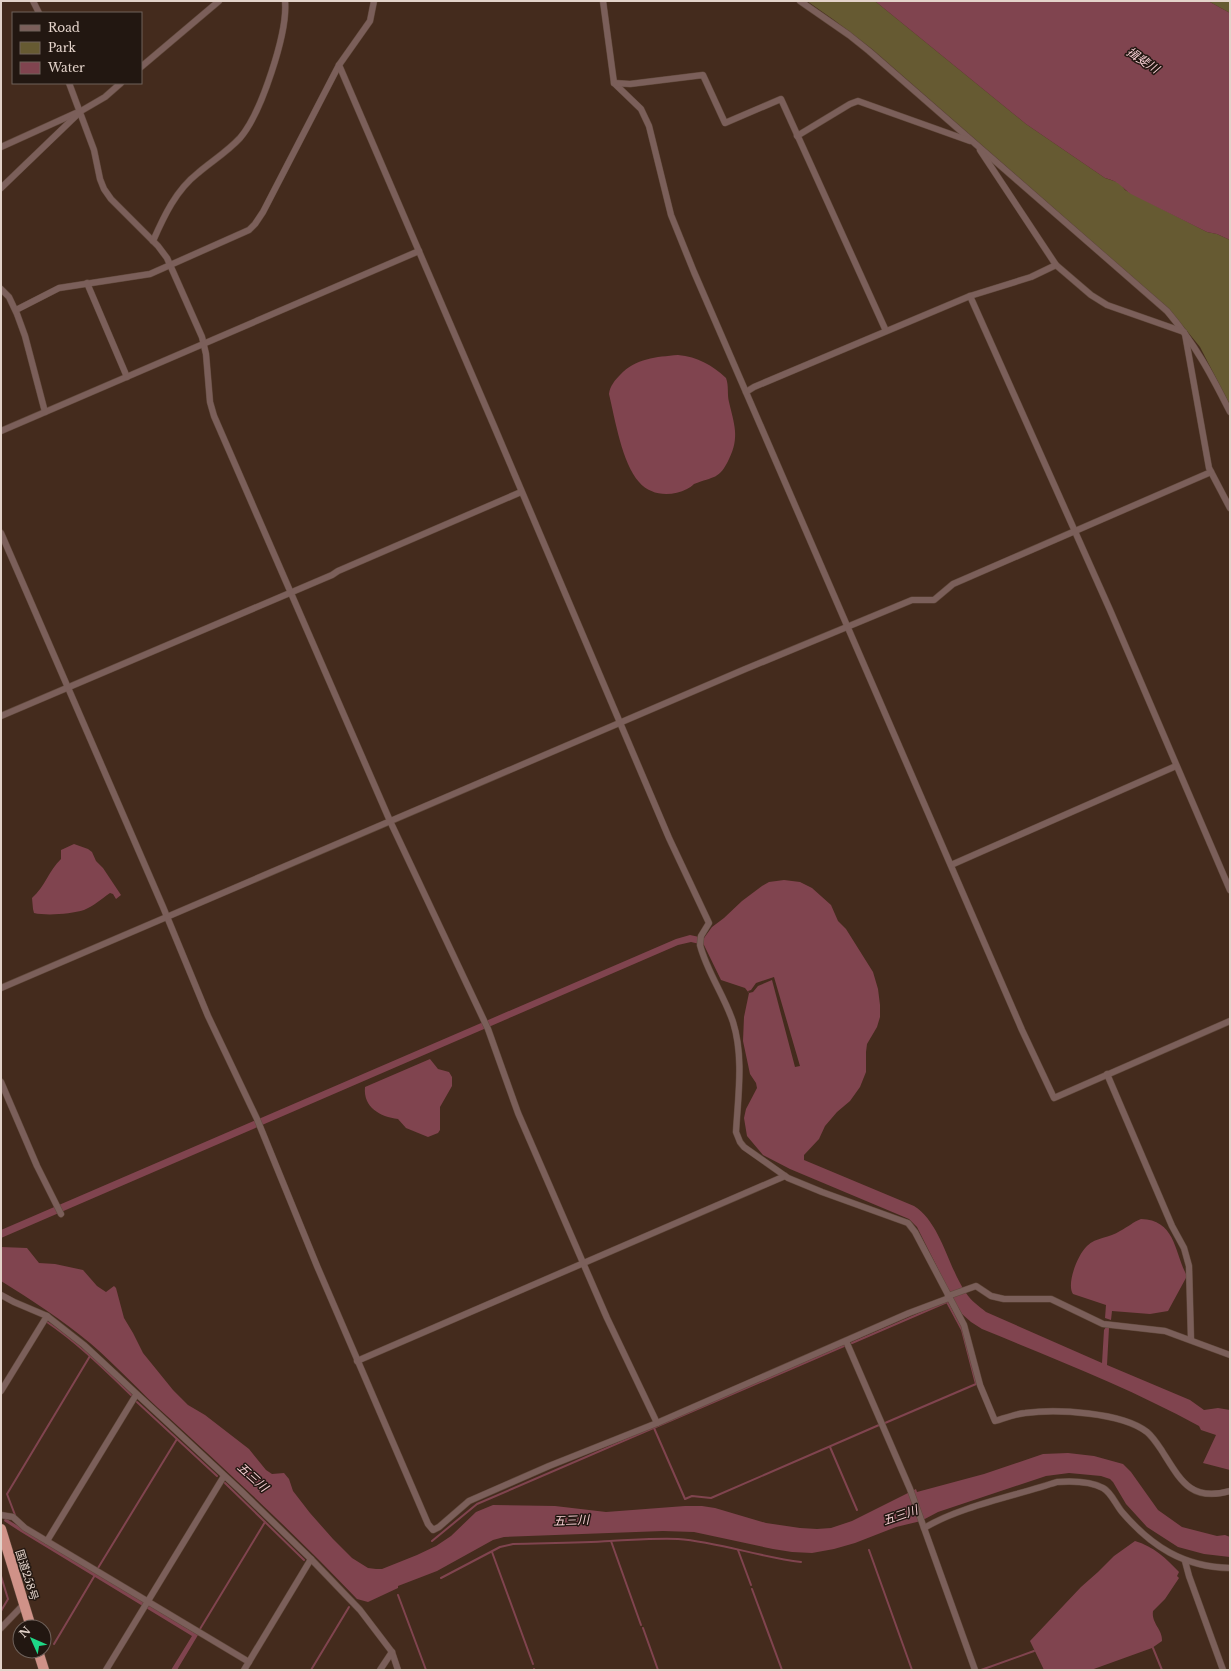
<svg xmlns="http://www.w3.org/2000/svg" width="1231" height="1671" font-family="'Libre Baskerville','Noto Sans JP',serif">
	<rect width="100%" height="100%" fill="#442b1d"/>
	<g fill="#665a32">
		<path d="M807 1H875L1026 124 1105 178 1120 183 1125 190 1207 232 1217 234 1230 240V405L1200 347 1170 310 872 49 834 20Z"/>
		<path d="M1208 1H1230V13Z"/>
	</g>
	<g fill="#80444f">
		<path d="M875 1H1208L1230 13V240L1217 234 1207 232 1131 194C1120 186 1120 182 1105 178L1026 124Z"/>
		<path d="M678 355C698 357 712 365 726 378 729 386 727 394 729 402 734 424 740 437 729 459 719 480 714 476 694 484 692 486 689 488 687 489 671 497 651 496 639 482 622 463 615 419 609 394 610 386 615 380 620 375 636 358 656 357 678 355Z"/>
		<path d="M74 844 88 849 92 852 96 861 103 868 121 895 116 899 113 894 110 893C101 899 94 906 84 910 71 914 47 916 34 913L33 909 32 898C45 887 49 870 61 859V850Z"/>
		<path d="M784 880 800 882 812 888 831 905 838 921 846 929 873 972 878 989 880 1005V1017L877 1027 867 1044 866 1052V1072L860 1087 850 1101 837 1112 825 1126 819 1139 804 1155V1160L914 1206C941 1223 948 1267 966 1293 971 1301 979 1306 986 1312L1102 1363 1104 1330 1106 1327 1109 1328 1107 1365 1190 1400 1204 1410 1218 1408 1230 1410V1470L1203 1463 1216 1435 1201 1430 1199 1426C1130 1388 1055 1359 982 1329L971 1322 962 1314 954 1301 917 1227 909 1219 790 1169 763 1155 747 1136 744 1118 746 1109 757 1088 756 1083 750 1074 743 1041 744 1017 749 993 745 988 721 980 704 945 691 942 678 945 1 1238V1230L676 939 690 935 704 938 712 927 724 918 742 901 762 886 769 882Z"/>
		<path d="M430 1059 438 1069 449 1072 452 1077V1086L440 1107V1130L438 1133 428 1137 406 1128 398 1119C380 1117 363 1107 365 1087Z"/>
		<path d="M1141 1219C1176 1220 1174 1252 1187 1276L1168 1311 1150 1314 1112 1311 1111 1320 1105 1318 1106 1305 1073 1294C1066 1284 1078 1254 1087 1246 1096 1237 1110 1238 1120 1231 1128 1227 1133 1222 1141 1219Z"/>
		<path d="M1 1247 27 1248 39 1263 55 1264 83 1270 97 1286 106 1292 114 1286 116 1288 124 1318 133 1333 143 1353 173 1390 188 1405 205 1415 249 1449 266 1470 272 1474 284 1473 289 1479 293 1491 310 1513 333 1539 352 1558 368 1568 376 1569H382L417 1555 436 1546 451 1536 476 1512 493 1505 555 1506 606 1512 685 1506H702L715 1508 766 1523 800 1528 817 1529 831 1528 852 1521 916 1489 917 1492 984 1474 1043 1454 1068 1453 1094 1456 1123 1464 1131 1472 1158 1510 1182 1527 1217 1536 1225 1535 1230 1537V1557L1204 1554 1178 1547 1147 1527 1126 1504 1113 1482 1110 1479 1101 1476 1069 1473 1046 1476 938 1512 921 1521 896 1527 855 1543 834 1549 812 1553 792 1552 773 1549 694 1532 663 1531 504 1537 493 1540 437 1571 398 1586V1588L368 1602 357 1599C296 1535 232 1476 167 1416 141 1393 117 1366 90 1343 62 1320 32 1300 1 1281Z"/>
		<path d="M5 1518 198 1635 177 1670H171L192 1636 21 1532 4 1521Z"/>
		<path d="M1135 1541C1153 1546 1167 1559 1179 1572L1177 1576 1179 1578 1165 1599 1153 1611C1151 1623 1163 1630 1162 1641L1152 1648 1091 1670H1044L1030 1641 1081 1587 1098 1572 1114 1556Z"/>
	</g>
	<path fill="#442b1d" d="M774 977 800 1066 795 1067 772 980 758 986 753 992 749 993 748 991 751 990 756 983Z"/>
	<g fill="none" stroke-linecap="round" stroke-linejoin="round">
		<g stroke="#80444f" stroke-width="2">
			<path d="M47 1322C78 1343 104 1369 131 1395"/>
			<path d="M852 1343 947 1302 962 1330 976 1384 885 1423"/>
			<path d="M137 1402 217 1476"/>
			<path d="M654 1428 685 1499 692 1496 711 1498 879 1425"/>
			<path d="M830 1447 857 1510"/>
			<path d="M225 1483 304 1560"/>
			<path d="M15 1515 7 1494 90 1356"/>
			<path d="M432 1541 477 1504 844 1346"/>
			<path d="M611 1541 641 1625"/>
			<path d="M738 1550 751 1585"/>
			<path d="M869 1550 912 1670"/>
			<path d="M492 1552 533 1664"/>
			<path d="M98 1568 177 1439"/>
			<path d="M1 1576 8 1599 1 1611"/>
			<path d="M441 1578 500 1547 513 1544C545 1543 578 1543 610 1541 633 1540 655 1538 678 1539 719 1542 759 1557 801 1562"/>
			<path d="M752 1589 782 1670"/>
			<path d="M398 1595 426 1670"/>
			<path d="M643 1628 658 1670"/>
			<path d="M200 1629 265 1522"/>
			<path d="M54 1644 95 1575"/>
			<path d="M1153 1648 1162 1670"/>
			<path d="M534 1669 535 1670"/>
			<path d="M311 1670 349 1607"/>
			<path d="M981 1670 1034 1651"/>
		</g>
		<g stroke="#61493c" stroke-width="7">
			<g id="minor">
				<path d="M33 1 39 13"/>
				<path d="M603 1 614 83 641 109 649 126 671 215 694 272 1022 1030 1054 1098 1230 1021"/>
				<path d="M800 1 849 35 869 51 1167 311C1195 344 1211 374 1230 412"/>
				<path d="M339 65 494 426 669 838 709 923 701 936 700 945C707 972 724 995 733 1022 744 1057 738 1096 736 1132L740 1142 744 1147 788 1178 822 1192 908 1223 915 1232 964 1325 980 1385 995 1421C1005 1418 1015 1414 1025 1413 1057 1409 1121 1412 1147 1432 1153 1437 1158 1445 1162 1451 1181 1481 1191 1502 1230 1491"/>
				<path d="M141 67 219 1"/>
				<path d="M69 83 94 150 100 179 104 189 111 199 158 246 167 258 202 337 206 354 210 402 214 416 390 821 488 1029 518 1113 607 1318 657 1423"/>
				<path d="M614 83 630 84 703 75 725 123 781 99 886 331"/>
				<path d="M797 136 850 104 858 101 970 141"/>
				<path d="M1 147 76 113"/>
				<path d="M980 150 1056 265 1091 295 1107 305 1184 332"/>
				<path d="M1 188 81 111 105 97 121 83"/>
				<path d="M153 241C164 216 176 190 198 173 212 161 227 152 240 138 261 114 288 32 285 1"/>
				<path d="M87 283 127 377"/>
				<path d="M1 289 9 297 17 314 25 336 45 412"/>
				<path d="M970 296 1110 610 1230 890"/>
				<path d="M16 310 59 288 150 274 249 230 255 224 263 212 339 65 370 21 374 1"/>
				<path d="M1185 334 1209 468 1230 508"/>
				<path d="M746 392 754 387 970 296 1031 277 1056 265"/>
				<path d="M1 431 419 251"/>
				<path d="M1 533 163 907 208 1016 257 1119 317 1266 428 1524 433 1530 439 1527 469 1501 549 1466 657 1423 909 1313 949 1298"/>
				<path d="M1 716 332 575 338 571 521 492"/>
				<path d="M951 865 1176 766"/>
				<path d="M1 988 743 670 912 600H934L953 584 1211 472"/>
				<path d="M1107 1074 1172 1226 1184 1248 1189 1266 1191 1340"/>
				<path d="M1 1082 37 1166 61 1214"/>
				<path d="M1 1295 14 1302 47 1316 84 1345 240 1490 311 1559 360 1610 392 1652 398 1670"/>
				<path d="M948 1296 976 1286 991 1296 1004 1299H1051L1103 1324 1165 1331 1230 1355"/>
				<path d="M846 1341 910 1489 975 1670"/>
				<path d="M357 1361 785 1176"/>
				<path d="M1 1391 47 1316"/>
				<path d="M1 1515 13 1517 25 1528 249 1662"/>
				<path d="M924 1528C961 1506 1015 1496 1057 1482 1071 1481 1090 1481 1103 1488 1111 1492 1116 1505 1122 1512 1151 1546 1183 1567 1230 1568"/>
				<path d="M47 1541 136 1395"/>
				<path d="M1185 1561 1189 1576 1223 1670"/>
				<path d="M1 1628 24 1604"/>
				<path d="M106 1670 224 1476"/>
				<path d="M244 1670 311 1559"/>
				<path d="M380 1670 392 1652"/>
			</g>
		</g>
		<g stroke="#61493c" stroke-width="11">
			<g id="trunk">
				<path d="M1 1529 31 1627"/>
				<path d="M38 1651 44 1670"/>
			</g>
		</g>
		<use href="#minor" stroke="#7b5f5a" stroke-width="6"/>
		<use href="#trunk" stroke="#d09288" stroke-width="10"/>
	</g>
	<g text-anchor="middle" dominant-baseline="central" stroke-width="3" stroke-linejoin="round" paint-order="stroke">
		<g font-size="11" fill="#e3d3ca" stroke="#221711">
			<text transform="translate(27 1575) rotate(73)">国道258号</text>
		</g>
		<g font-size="12" font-style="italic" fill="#f6ced3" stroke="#221711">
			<text transform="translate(1143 60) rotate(34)">揖斐川</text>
			<text transform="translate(253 1477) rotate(42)">五三川</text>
			<text transform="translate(900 1515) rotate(-19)">五三川</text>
			<text transform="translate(571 1520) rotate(-2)">五三川</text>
		</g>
	</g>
	<rect width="1231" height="1671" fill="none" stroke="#e3d3ca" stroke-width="4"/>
	<rect x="12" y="12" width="130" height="72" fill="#221711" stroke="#6f625b"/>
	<rect x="20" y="25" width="20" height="6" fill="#7b5f5a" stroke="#6f625b"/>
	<text x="48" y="32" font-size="12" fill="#e3d3ca">Road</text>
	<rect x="20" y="42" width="20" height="12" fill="#665a32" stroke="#6f625b"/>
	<text x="48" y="52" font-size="12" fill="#e3d3ca">Park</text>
	<rect x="20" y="62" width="20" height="12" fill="#80444f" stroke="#6f625b"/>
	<text x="48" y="72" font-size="12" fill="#e3d3ca">Water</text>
	<g transform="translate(32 1639) rotate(315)"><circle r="19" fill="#221711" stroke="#6f625b"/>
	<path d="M0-3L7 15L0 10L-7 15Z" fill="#1ed887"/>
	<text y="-6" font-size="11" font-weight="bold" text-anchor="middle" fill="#e3d3ca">N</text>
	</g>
</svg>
